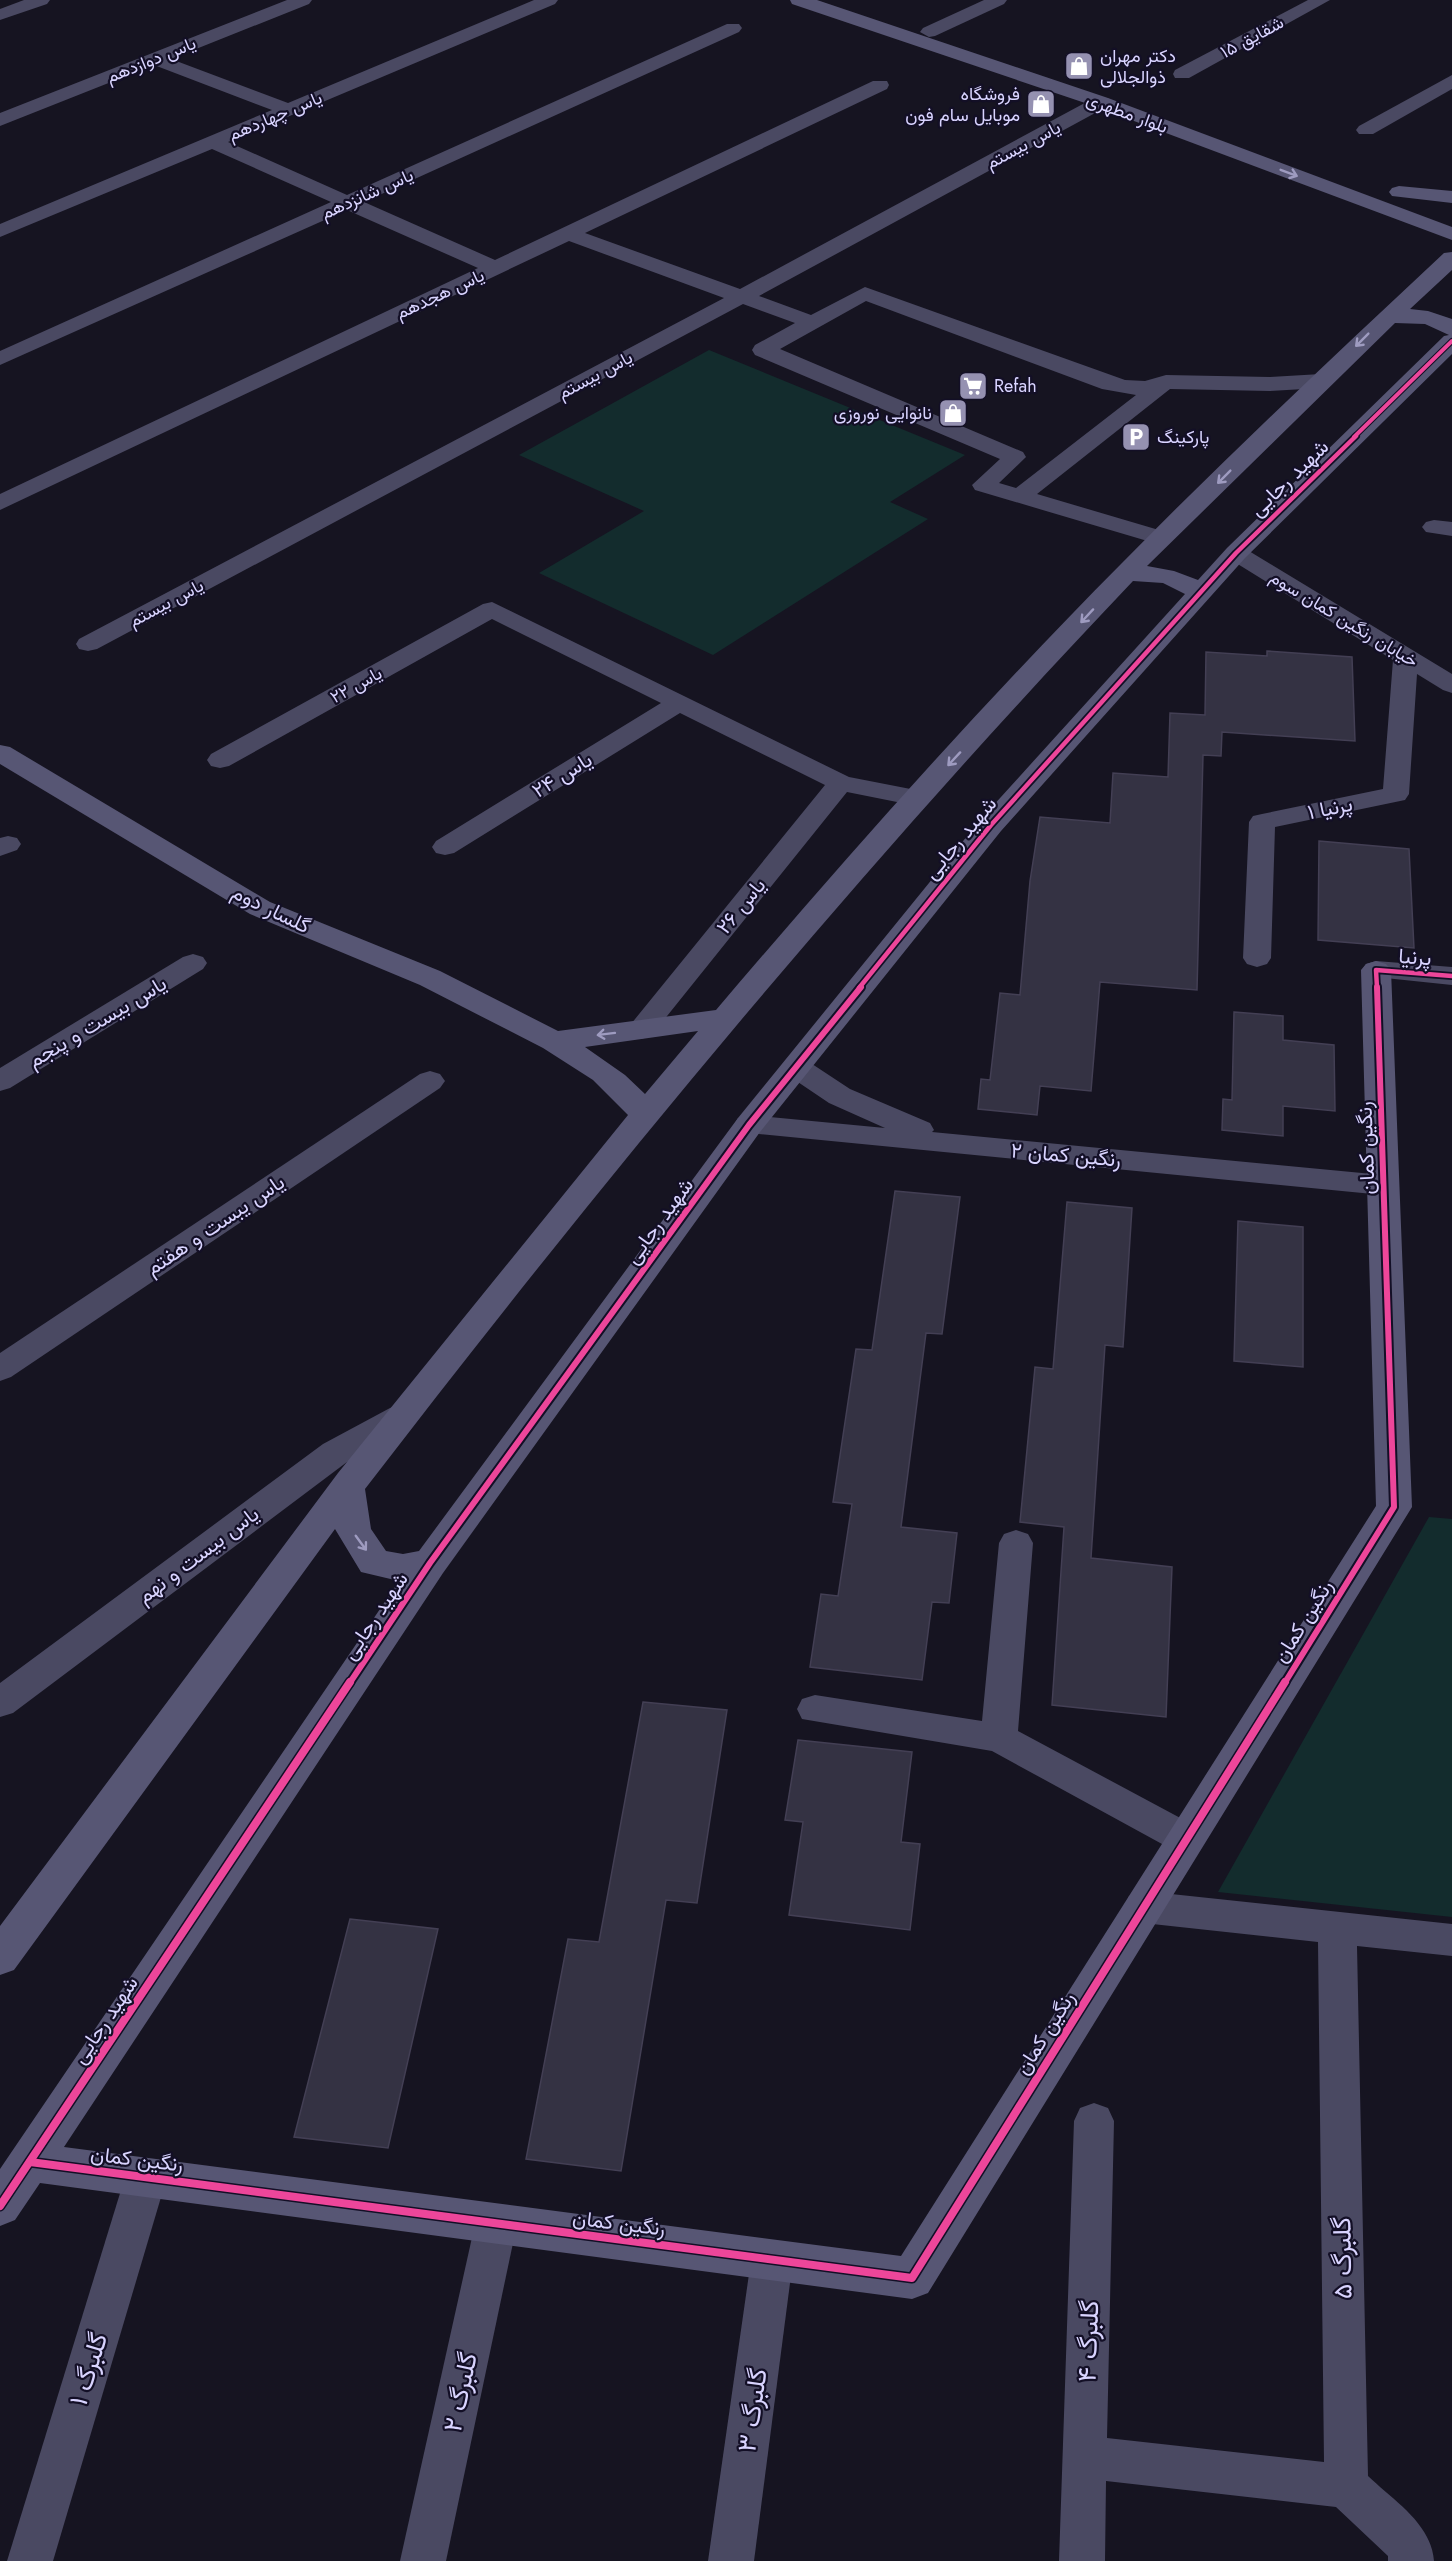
<svg xmlns="http://www.w3.org/2000/svg" width="1452" height="2561" font-family="Jost,Vazirmatn,sans-serif">
	<rect width="100%" height="100%" fill="#161421"/>
	<g fill="#132c2d">
		<path d="M709 350 965 455 890 502 928 519 713 655 539 573 644 511 519 455Z"/>
		<path d="M1429 1517 1452 1519V1917L1218 1892Z"/>
	</g>
	<g fill="#343243" stroke="#433f54" stroke-width="1.5">
		<path d="M1267 651 1352 657 1355 741 1222 732 1221 756 1203 755 1197 990 1100 982 1091 1091 1040 1086 1037 1115 978 1109 981 1079 990 1080 1000 993 1020 995 1030 881 1040 817 1110 823 1113 773 1168 777 1170 713 1205 715 1206 652 1267 656Z"/>
		<path d="M1319 841 1409 849 1414 948 1318 940Z"/>
		<path d="M1234 1012 1283 1016V1040L1334 1045 1335 1111 1283 1106V1136L1222 1130 1223 1099 1232 1100Z"/>
		<path d="M895 1191 960 1197 942 1334 926 1333 901 1527 957 1533 949 1603 932 1602 922 1680 810 1667 821 1594 838 1596 852 1504 833 1502 856 1349 872 1350Z"/>
		<path d="M1067 1202 1132 1208 1123 1347 1105 1345 1091 1558 1172 1567 1166 1717 1052 1705 1064 1527 1020 1522 1035 1367 1053 1369Z"/>
		<path d="M1238 1221 1303 1227V1367L1234 1361Z"/>
		<path d="M643 1702 727 1710 697 1903 666 1900 621 2171 526 2159 568 1939 599 1942Z"/>
		<path d="M798 1740 912 1752 901 1842 920 1844 910 1930 789 1915 803 1822 785 1820Z"/>
		<path d="M350 1919 438 1929 388 2148 294 2137Z"/>
	</g>
	<g fill="none" stroke-linecap="round" stroke-linejoin="round">
		<g fill="#4a4962" fill-rule="evenodd">
			<path d="M24 0H50L47 4 0 20V9Z"/>
			<path d="M287 0H312L309 4 171 59 288 103 534 0H558L555 4 228 142 347 195 727 24H739L742 28 739 32 364 202 495 260 873 81H887L889 85 887 89 585 233 740 289 1094 98H1108L1110 102 1108 106 759 296 811 315 865 287 1125 380 1145 381 1166 375 1270 377 1321 374 1329 376 1332 381 1329 386 1321 388 1270 391 1170 389 1037 494 1169 533 1173 538 1169 543 1161 545 975 490 972 485 1000 459 755 355 752 350 755 345 795 323 743 304 97 649 88 651 79 649 76 644 79 639 724 298 569 241 0 510V494L478 268 347 210 0 365V351L331 202 212 149 0 237V224L272 110 154 65 0 126V113ZM866 301 1102 389 1136 395 1016 488 999 483 1026 457 1023 452 780 349Z"/>
			<path d="M984 0H1007L1004 4 935 36 929 37 920 32 923 28Z"/>
			<path d="M1308 0H1330L1189 78H1175L1173 74 1175 70Z"/>
			<path d="M1452 75V89L1373 134H1359L1356 130 1359 126Z"/>
			<path d="M1434 520 1452 522V536L1426 532 1422 527 1426 522Z"/>
			<path d="M1236 546 1244 548 1452 674V693L1443 690 1417 674 1409 794 1405 800 1275 827 1271 958 1267 964 1257 967 1247 964 1243 958 1249 822 1253 816 1262 814 1383 789 1393 660 1228 558 1224 553 1228 548Z"/>
			<path d="M492 602 849 777 926 792 930 798 926 804 917 806 847 792 651 1036 641 1039 631 1036 627 1030 631 1024 825 785 680 713 454 853 445 855 436 853 432 847 436 841 661 703 492 619 229 766 220 768 211 766 207 760 211 754 483 604Z"/>
			<path d="M8 836 17 838 21 844 17 850 0 856V838Z"/>
			<path d="M193 954 203 957 207 963 203 969 10 1088 0 1091V1068L183 957Z"/>
			<path d="M1376 961 1452 967V985L1366 976 1362 970 1366 964Z"/>
			<path d="M796 1058 806 1060 850 1089 930 1123 934 1130 932 1132 1383 1175 1394 1178 1398 1185 1394 1192 1383 1195 738 1132 734 1125 738 1118 749 1115 885 1128 829 1103 786 1074 781 1067 786 1060Z"/>
			<path d="M430 1071 440 1074 445 1081 440 1088 11 1377 0 1381V1353L420 1074Z"/>
			<path d="M402 1404 414 1408 418 1416 414 1424 347 1462 13 1713 0 1717V1683L323 1444 390 1408Z"/>
			<path d="M1016 1530 1028 1534 1033 1543 1018 1731 1199 1828 1205 1839 1199 1850 1186 1854 1173 1850 992 1751 802 1719 797 1709 802 1699 815 1695 982 1721 999 1543 1004 1534Z"/>
			<path d="M1143 1891 1452 1924V1956L1357 1946 1368 2476C1394 2501 1431 2523 1434 2561H1388V2556L1336 2507 1106 2481 1105 2561H1059L1074 2121 1080 2108 1094 2103 1108 2108 1114 2121 1107 2438 1324 2462 1318 1942 1143 1923 1129 1918 1124 1907 1129 1896Z"/>
			<path d="M146 2158 161 2164 167 2177 53 2561H7L125 2177 131 2164Z"/>
			<path d="M496 2205 511 2211 517 2224 446 2561H400L475 2224 481 2211Z"/>
			<path d="M772 2241 787 2246 793 2260 754 2561H708L751 2260 757 2246Z"/>
		</g>
		<g fill="#575674" fill-rule="evenodd">
			<path d="M790 0H817L1108 98 1452 227V240L1094 106 792 4Z"/>
			<path d="M1399 186 1452 191V203L1392 196 1389 192 1392 188Z"/>
			<path d="M1452 252V270L1410 309 1428 311 1452 319V354L1245 558 1001 831 760 1132 443 1573 64 2147 901 2256 1376 1506 1361 970 1366 964 1376 961 1386 964 1391 970 1412 1507 928 2293 912 2299 40 2183 15 2220 0 2226V2169L399 1581 361 1572 335 1529 14 1970 0 1975V1926L338 1473 628 1115 593 1080 543 1048 420 985 250 914 0 764V745L10 747 270 902 440 971 558 1031 716 1010C846 857 980 706 1121 564 1226 457 1336 354 1444 253ZM1395 323 1425 324 1449 335 1444 336 1227 548 1198 580 1174 571 1147 566ZM1133 581 1163 583 1185 594 981 819 738 1118 419 1551 403 1554 386 1551 371 1529 365 1489C607 1174 859 869 1133 581ZM698 1031 645 1094 625 1075 585 1047Z"/>
		</g>
		<g stroke="#130f26" stroke-width="6">
			<path id="cycleway-far3" d="M1354 437 1452 341"/>
		</g>
		<g stroke="#130f26" stroke-width="8">
			<g id="cycleway-far2">
				<path d="M859 988 991 825 1236 553 1356 436"/>
				<path d="M1377 988 1376 970 1452 976"/>
			</g>
		</g>
		<g stroke="#130f26" stroke-width="10">
			<g id="cycleway-far1">
				<path d="M349 1684 430 1563 749 1125 861 987"/>
				<path d="M1284 1684 1394 1507 1377 987"/>
			</g>
		</g>
		<g stroke="#130f26" stroke-width="11">
			<g id="cycleway">
				<path d="M30 2162 912 2278 1285 1682"/>
				<path d="M0 2206 350 1682"/>
			</g>
		</g>
		<use href="#cycleway-far3" stroke="#ed469a" stroke-width="4"/>
		<use href="#cycleway-far2" stroke="#ed469a" stroke-width="4.5"/>
		<use href="#cycleway-far1" stroke="#ed469a" stroke-width="6"/>
		<use href="#cycleway" stroke="#ed469a" stroke-width="8"/>
	</g>
	<defs><path id="oneway-shaft" d="M-6 0H5M1.5-3L5.5 0L1.5 3" fill="none" stroke-width="1.6" stroke-linecap="round" stroke-linejoin="round" transform="scale(1.5)"/></defs>
	<g stroke="#9e9bc0">
		<use href="#oneway-shaft" transform="translate(1289 173) rotate(21)"/>
		<use href="#oneway-shaft" transform="translate(1362 340) rotate(135)"/>
		<use href="#oneway-shaft" transform="translate(1224 477) rotate(135)"/>
		<use href="#oneway-shaft" transform="translate(1087 616) rotate(133)"/>
		<use href="#oneway-shaft" transform="translate(954 759) rotate(133)"/>
		<use href="#oneway-shaft" transform="translate(606 1034) rotate(173)"/>
		<use href="#oneway-shaft" transform="translate(361 1543) rotate(54)"/>
	</g>
	<defs>
		<g id="shop-square" transform="scale(1.5)"><rect x="-9" y="-9" width="18" height="18" rx="4" fill="#9591b1" stroke="#130f26"/><path d="M-5-2.5h2.3a2.7 3.5 0 0 1 5.4 0H5L5.5 6h-11ZM-1.5-2.5h3a1.5 2.3 0 0 0-3 0Z" fill="#fff"/></g>
		<g id="supermarket-square" transform="scale(1.5)"><rect x="-9" y="-9" width="18" height="18" rx="4" fill="#9591b1" stroke="#130f26"/><path d="M-6-5.5h2.5l.6 2H6L4.5 2H-2.5L-4.4-4H-6ZM-1.5 3.2a1.3 1.3 0 1 0 .1 0ZM3 3.2a1.3 1.3 0 1 0 .1 0Z" fill="#fff"/></g>
		<g id="parking-square" transform="scale(1.5)"><rect x="-9" y="-9" width="18" height="18" rx="4" fill="#9591b1" stroke="#130f26"/><path d="M-3.5-5.5H1a3.5 3.5 0 0 1 0 7H-1V5.5H-3.5ZM-1-3.4V-.6H.8a1.4 1.4 0 0 0 0-2.8Z" fill="#fff"/></g>
	</defs>
	<g fill-rule="evenodd">
		<use href="#shop-square" x="1079" y="66"/>
		<use href="#shop-square" x="1041" y="104"/>
		<use href="#supermarket-square" x="973" y="386"/>
		<use href="#shop-square" x="953" y="413"/>
		<use href="#parking-square" x="1136" y="437"/>
	</g>
	<g text-anchor="middle" dominant-baseline="central" stroke-width="4.5" stroke-linejoin="round" paint-order="stroke">
		<g font-size="18" fill="#d9d4ff" stroke="#130f26">
			<text transform="translate(1252 37) rotate(-28)">شقایق ۱۵</text>
			<text transform="translate(151 60) rotate(-22)">یاس دوازدهم</text>
			<text transform="translate(1127 113) rotate(20)">بلوار مطهری</text>
			<text transform="translate(275 116) rotate(-23)">یاس چهاردهم</text>
			<text transform="translate(1023 145) rotate(-28)">یاس بیستم</text>
			<text transform="translate(367 194) rotate(-24)">یاس شانزدهم</text>
			<text transform="translate(440 294) rotate(-25)">یاس هجدهم</text>
			<text transform="translate(595 375) rotate(-28)">یاس بیستم</text>
			<text transform="translate(166 603) rotate(-28)">یاس بیستم</text>
			<text transform="translate(1344 619) rotate(31)">خیابان رنگین کمان سوم</text>
			<text transform="translate(356 685) rotate(-29)">یاس ۲۲</text>
		</g>
		<g font-size="18" fill="#d9d4ff" stroke="#130f26" text-anchor="start">
			<text x="1100" y="56">دکتر مهران<tspan x="1100" dy="21">ذوالجلالی</tspan></text>
			<text x="1020" y="94" text-anchor="end">فروشگاه<tspan x="1020" dy="21">موبایل سام فون</tspan></text>
			<text x="994" y="386">Refah</text>
			<text x="932" y="413" text-anchor="end">نانوایی نوروزی</text>
			<text x="1157" y="437">پارکینگ</text>
		</g>
		<g font-size="21" fill="#d9d4ff" stroke="#130f26">
			<text transform="translate(1289 478) rotate(-44)">شهید رجایی</text>
			<text transform="translate(562 775) rotate(-32)">یاس ۲۴</text>
			<text transform="translate(1330 808) rotate(-12)">پرنیا ۱</text>
			<text transform="translate(960 838) rotate(-50)">شهید رجایی</text>
			<text transform="translate(741 906) rotate(-51)">یاس ۲۶</text>
			<text transform="translate(271 909) rotate(26)">گلسار دوم</text>
			<text transform="translate(1415 957) rotate(4)">پرنیا</text>
			<text transform="translate(97 1022) rotate(-31)">یاس بیست و پنجم</text>
			<text transform="translate(1366 1148) rotate(-92)">رنگین کمان</text>
			<text transform="translate(1066 1155) rotate(5)">رنگین کمان ۲</text>
			<text transform="translate(659 1221) rotate(-54)">شهید رجایی</text>
			<text transform="translate(215 1225) rotate(-34)">یاس یبست و هفتم</text>
			<text transform="translate(198 1555) rotate(-37)">یاس بیست و نهم</text>
			<text transform="translate(375 1616) rotate(-56)">شهید رجایی</text>
			<text transform="translate(1303 1621) rotate(-58)">رنگین کمان</text>
			<text transform="translate(105 2020) rotate(-56)">شهید رجایی</text>
			<text transform="translate(1045 2033) rotate(-58)">رنگین کمان</text>
			<text transform="translate(137 2159) rotate(7)">رنگین کمان</text>
			<text transform="translate(619 2223) rotate(7)">رنگین کمان</text>
		</g>
		<g font-size="26" fill="#d9d4ff" stroke="#130f26">
			<text transform="translate(1342 2258) rotate(-91)">گلبرگ ۵</text>
			<text transform="translate(1088 2341) rotate(-88)">گلبرگ ۴</text>
			<text transform="translate(88 2369) rotate(-73)">گلبرگ ۱</text>
			<text transform="translate(460 2392) rotate(-78)">گلبرگ ۲</text>
			<text transform="translate(752 2410) rotate(-82)">گلبرگ ۳</text>
		</g>
	</g>
</svg>
